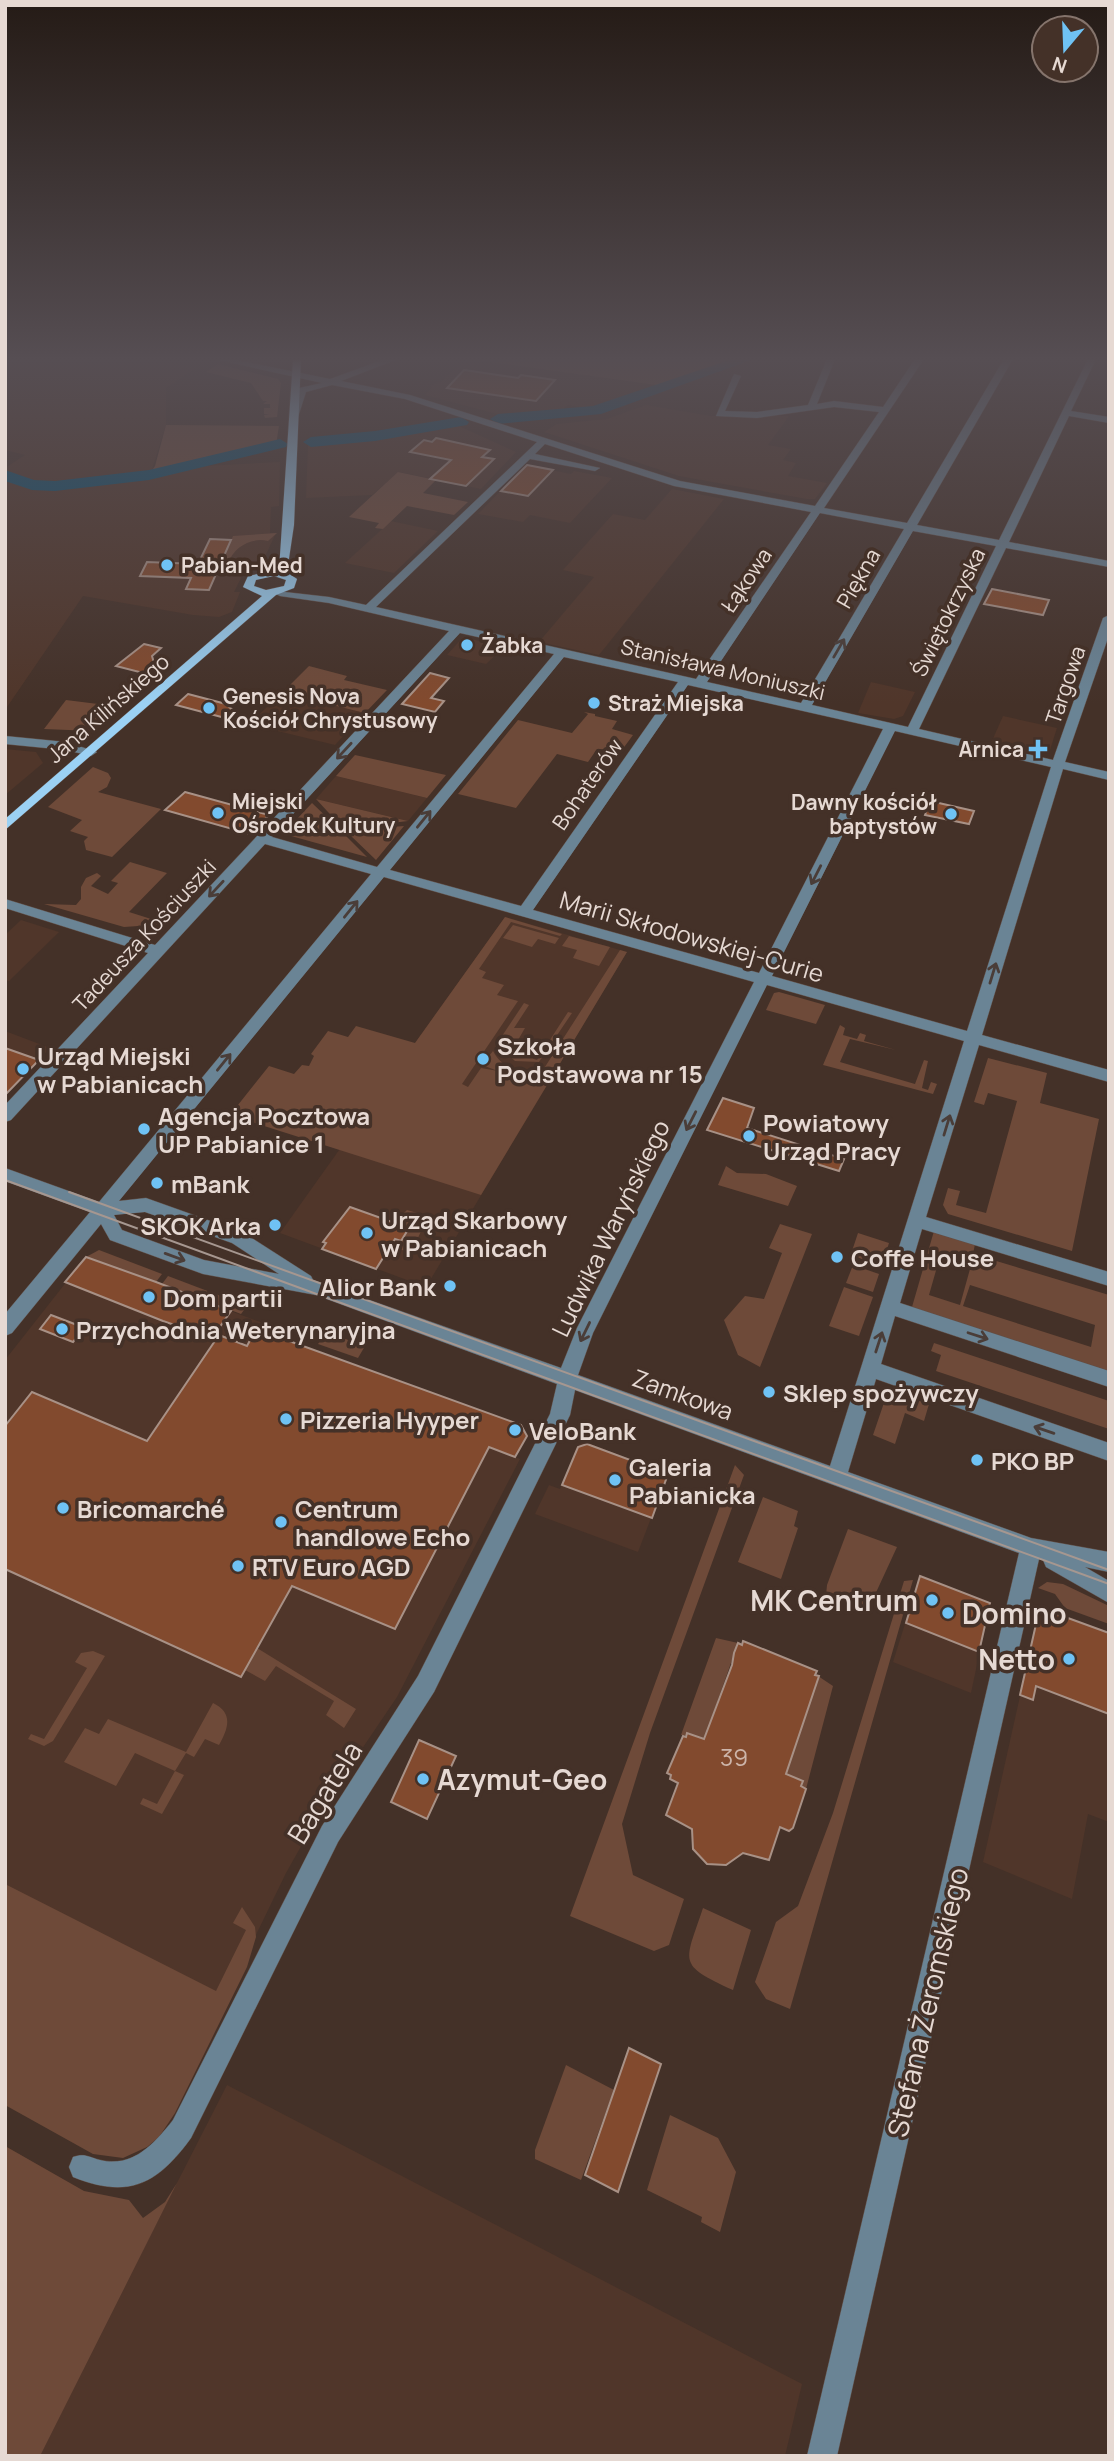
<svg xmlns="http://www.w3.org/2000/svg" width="1114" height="2461" font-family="Manrope,sans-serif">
	<rect width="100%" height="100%" fill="#443128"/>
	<g fill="#50362a">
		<path d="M5 359H152L196 368 166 388V425L150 476 204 466 280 462 279 506 271 507 270 533H276L262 563 246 568 234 592H240L232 612 219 617 193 615 83 596 5 710V468L25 455 5 450Z"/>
		<path d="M467 359 663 386 593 409 568 405 561 411 497 414 425 395 432 387 430 386 445 380 443 379Z"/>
		<path d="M646 405 711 416H789L768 445 791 449 783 460 796 463 788 476 827 483 815 499H807L679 476 544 432 557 424 607 419Z"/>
		<path d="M459 426 516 452 481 489 399 472 372 495 306 498 308 445 391 437Z"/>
		<path d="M526 465 571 474 574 471 612 478 570 523 530 515 523 522 478 514Z"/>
		<path d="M672 489 724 499 599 655 539 642 594 577 563 570 613 514 645 520Z"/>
		<path d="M391 521 438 531 394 573 345 563Z"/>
		<path d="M463 637 499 646 504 647 486 664 447 655Z"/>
		<path d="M871 682 915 692 903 716 894 719 858 713Z"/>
		<path d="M282 693 365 713 335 745 249 724Z"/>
		<path d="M1003 716 1057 728 1050 750 1036 753 991 743Z"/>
		<path d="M5 749 36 752 43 763 5 795Z"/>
		<path d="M336 776 427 798 408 821 316 799Z"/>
		<path d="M505 917 627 952 426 1287 280 1233Z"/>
		<path d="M21 920 59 932 9 981 5 980V935Z"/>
		<path d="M5 1031 50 1048 5 1095Z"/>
		<path d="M86 1257 263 1323 258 1330 521 1425 527 1436 515 1457 520 1459 397 1697 326 1802 286 1873 177 2098 5 2097V1360Z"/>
		<path d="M583 1441 668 1474 638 1552 535 1514 549 1485 560 1489 576 1448Z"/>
		<path d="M920 1576 990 1603 971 1693 893 1662Z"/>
		<path d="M1046 1610 1109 1633V1822L1088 1814 1072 1899 983 1862 1039 1611Z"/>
		<path d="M227 2085 802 2384 785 2456H5V2146L121 2213 131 2273Z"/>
	</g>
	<g fill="#6e4a39" fill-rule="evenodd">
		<path d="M468 359H740L663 386Z"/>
		<path d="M218 364 278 379 281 383 277 417 265 418 264 415H270L264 414V408H270V404H263L267 401H263L251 383 206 372Z"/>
		<path d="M166 425 279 426 276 445 200 466 149 475 155 466Z"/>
		<path d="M398 472 436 480 423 493 468 502 454 515 407 506 383 529 375 528 379 523 349 517Z"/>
		<path d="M277 533 268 541C251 537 234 547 228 563H221L233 536Z"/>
		<path d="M309 666 347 676 344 680 387 690 365 713 282 693Z"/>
		<path d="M66 700 122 707 93 731 44 729Z"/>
		<path d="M584 712 595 714V716L617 721 612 729 633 735 622 750 597 749 588 762 557 754 516 808 458 794 518 720 572 733 588 714Z"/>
		<path d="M355 755 446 775 427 798 336 776Z"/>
		<path d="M93 767 108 773 111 778 107 787 98 792 161 809 112 857 86 850 84 841 88 837 70 831 82 820 48 807Z"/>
		<path d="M316 799 408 821 352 828 340 825Z"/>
		<path d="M312 803 335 825 330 830 283 834Z"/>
		<path d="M404 826 376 860 350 835 354 830Z"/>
		<path d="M332 832 346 836 367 857 291 836Z"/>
		<path d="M130 862 167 873 129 912 167 924 124 927 44 904 76 905 81 899V887L86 878 97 873 101 876 91 886 108 894 118 883 111 881Z"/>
		<path d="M505 917 562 934 560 936 511 922 479 969 486 972 482 978 504 985 497 995 518 1001 462 1084 468 1087 481 1068 498 1071 482 1065 493 1051C503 1070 522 1074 543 1070L620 950 627 952 481 1195 230 1115 269 1066 294 1074 302 1065 309 1066 314 1056 311 1054 328 1031 348 1037 356 1026 415 1043Z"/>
		<path d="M513 925 559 938 555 944 538 939 532 947 503 938Z"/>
		<path d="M569 936 610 947 599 966 573 958 577 950 562 946Z"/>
		<path d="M779 992 825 1005 816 1024 766 1010 774 993Z"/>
		<path d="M524 1003 529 1005 514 1028H525L511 1052 537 1060 568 1012 572 1013 539 1062 515 1061 501 1048 500 1039Z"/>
		<path d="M840 1025 845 1028 843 1035 857 1039 860 1033 866 1035 864 1041 896 1050 850 1039 840 1062 915 1084 924 1060 928 1061 922 1088 928 1090 931 1082 937 1084 933 1094 823 1065Z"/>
		<path d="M988 1058 1047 1073 1040 1103 1099 1119 1072 1251 948 1214 943 1205 948 1188 960 1191 956 1205 986 1213 1017 1101 988 1093 984 1105 974 1102Z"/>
		<path d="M726 1166 737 1173 766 1174 797 1186 788 1206 718 1185Z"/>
		<path d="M407 1210 428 1216 411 1253 390 1246 394 1223Z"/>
		<path d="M780 1224 812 1234 760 1367 738 1355 724 1320 745 1296 764 1299 782 1253 769 1248Z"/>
		<path d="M934 1231 975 1244 973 1254 1109 1295V1373L912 1307ZM939 1260 970 1269 960 1305 929 1295ZM970 1285 1095 1325 1091 1347 963 1306Z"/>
		<path d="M858 1233 889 1243 881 1268 851 1254Z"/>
		<path d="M99 1250 162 1274 156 1282 86 1257Z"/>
		<path d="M853 1265 879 1274 873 1292 846 1283Z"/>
		<path d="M168 1276 247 1306 241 1314 162 1284Z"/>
		<path d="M844 1287 873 1297 859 1336 829 1326Z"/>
		<path d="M326 1332 365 1346 358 1358 318 1344Z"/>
		<path d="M934 1343 1109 1401V1429L936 1371 941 1355 931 1351Z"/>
		<path d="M888 1391 929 1404 924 1421 905 1413 895 1444 873 1435Z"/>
		<path d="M735 1465 744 1475 650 1733 622 1824 633 1875 684 1899 669 1945 654 1951 570 1916Z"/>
		<path d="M763 1497 798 1511 794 1526 798 1528 781 1579 738 1562Z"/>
		<path d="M848 1529 897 1547 867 1612 826 1596 827 1585Z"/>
		<path d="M913 1580 790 2009 766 1999 755 1982 776 1922 798 1906 833 1813 904 1581Z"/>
		<path d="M1047 1582 1063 1584 1109 1606V1624L1065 1608 1055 1594 1038 1588Z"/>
		<path d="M716 1638 738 1643 707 1731V1746L693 1735H681Z"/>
		<path d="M257 1648 356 1709 344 1728 326 1715 334 1701 276 1666 265 1681 245 1670Z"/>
		<path d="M93 1651 105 1656 53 1741 44 1746 28 1739 31 1734 44 1739 87 1668 75 1662 81 1653Z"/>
		<path d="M818 1676 833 1686 806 1789 801 1786 803 1781 782 1778 789 1765Z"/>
		<path d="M213 1703C234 1713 228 1729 219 1745L205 1739 194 1757 186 1753 175 1771 184 1775 162 1814 140 1804 143 1798 157 1804 175 1771 135 1753 116 1786 64 1762 85 1728 99 1734 108 1719 186 1752Z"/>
		<path d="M5 1884 216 1991 246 1930 233 1923 242 1907 255 1927 256 1937 247 1967 175 2113 159 2137 147 2147 123 2158 93 2154 5 2105Z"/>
		<path d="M703 1908 751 1930 733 1990C676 1964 685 1963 703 1908Z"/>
		<path d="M566 2065 614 2090 581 2180 535 2159V2150Z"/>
		<path d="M670 2115 718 2138 736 2172 720 2232 701 2222 702 2217 647 2190Z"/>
		<path d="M5 2146 84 2191 129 2200 143 2218 165 2202 177 2183 40 2456H5Z"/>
	</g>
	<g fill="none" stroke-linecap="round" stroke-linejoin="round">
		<g fill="#045073" fill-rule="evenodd">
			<path d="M732 359H754L601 414 498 424 490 419 498 414 593 406Z"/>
			<path d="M461 417 469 422 467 425 375 441 311 447 303 442 311 437 375 431Z"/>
			<path d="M280 439 288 444 286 447 149 480 55 491 32 490 5 481V470L34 480 55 481 149 470Z"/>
		</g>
	</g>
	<g fill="#824a2e" stroke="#a89186" stroke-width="2">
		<path d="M464 370 518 378 521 375 555 380 536 401 447 388Z"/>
		<path d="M436 438 490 450 482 457 494 459 466 486 430 479 451 460 410 452 424 440 432 442Z"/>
		<path d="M527 465 553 470 528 496 501 491Z"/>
		<path d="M210 539 231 540 209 590 186 589 191 578 140 576 147 562 198 564Z"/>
		<path d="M992 589 1049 600 1043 615 984 604Z"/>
		<path d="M144 644 161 648 152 656 155 666 147 674 116 666Z"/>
		<path d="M430 673 449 678 431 698 444 701 435 712 402 704Z"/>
		<path d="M188 694 226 704 248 724 176 705Z"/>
		<path d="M185 792 269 815 250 834 165 810Z"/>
		<path d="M930 801 974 811 969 824 925 815Z"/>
		<path d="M5 1048 39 1060 5 1095Z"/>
		<path d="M723 1098 754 1108 747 1128 844 1159 839 1171 707 1130Z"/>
		<path d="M350 1207 409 1228 401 1241 395 1239 376 1269 322 1249 326 1243 323 1242Z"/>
		<path d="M86 1257 156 1282 231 1311 212 1338 163 1321 65 1282Z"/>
		<path d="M51 1315 85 1328 73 1342 40 1329Z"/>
		<path d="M256 1329 521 1425 527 1436 515 1457 489 1447 395 1629 292 1586 241 1677 5 1569V1426L32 1392 147 1441 219 1335 247 1346Z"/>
		<path d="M587 1444 668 1474 652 1518 562 1485 578 1447Z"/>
		<path d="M920 1576 990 1603 979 1652 906 1623Z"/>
		<path d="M1046 1610 1109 1633V1714L1036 1686 1033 1700 1020 1695 1039 1611Z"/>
		<path d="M743 1641 817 1671 815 1675 819 1676 786 1774 803 1781 801 1786 806 1789 793 1828 789 1831 780 1827 769 1860 743 1853 726 1865 707 1864 693 1849 692 1829 666 1815 678 1783 670 1779 671 1775 667 1773 683 1736 686 1737 687 1733 704 1739 732 1665 734 1653 738 1643 742 1645Z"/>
		<path d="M419 1740 456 1756 427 1819 391 1802Z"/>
		<path d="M629 2048 661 2064 618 2192 585 2175Z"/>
	</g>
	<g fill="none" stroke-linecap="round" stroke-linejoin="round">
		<g stroke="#614f47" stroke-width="1">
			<g id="minor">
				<path d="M214 359H232L330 379 385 359H398L341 381 410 395 680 481 815 506 879 412 834 407 757 418 716 416 734 374 741 376 725 411 757 412 808 405 827 359H835L817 404 834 401 883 407 915 359H924L824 508 907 523 1004 359H1013L917 525 999 540 1088 359H1096L1071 411 1109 417V423L1069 416 1009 542 1109 561V567L1006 548 919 729 1053 760 1103 618 1109 615V635L1065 762 1109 772V780L1063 769 982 1035 1109 1070V1082L979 1045 926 1217 1109 1272V1286L922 1229 900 1303 1109 1371V1387L895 1316 881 1364 1109 1443V1461L876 1379 848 1472 1031 1538 1109 1552V1572L1085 1567 1109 1581V1603L1046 1567 1043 1560 1039 1559 837 2456H807L1019 1553 575 1390 570 1415 434 1692 338 1842 191 2138C157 2185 128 2199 73 2177L69 2167 73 2157C85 2153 88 2157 100 2160 133 2168 154 2144 173 2120L322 1826 418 1676 550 1414 557 1384 316 1295 203 1274 110 1240 101 1224 12 1333 5 1336V1314L90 1212 5 1181V1168L99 1202 371 874 265 844 11 1120 5 1122V1105L148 953 5 908V899L155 945 449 631 329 603 280 596 274 593 276 591 329 597 366 605 537 442 405 399 332 385 306 392 298 417 290 419 299 388 322 383ZM545 444 674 486 811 512 696 679 376 607 530 459 595 471 600 468 535 454ZM820 513 904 529 801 703 707 682ZM913 531 996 546 908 727 812 705ZM460 633 554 654 377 867 272 837ZM564 657 678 682 521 906 390 870ZM688 685 883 729 759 973 533 910ZM895 731 1051 767 967 1031 772 976ZM384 877 754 982 577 1328 561 1368 313 1280 311 1276 244 1233 146 1198 119 1201ZM767 985 964 1041 830 1466 578 1375 593 1333ZM145 1212 232 1243 279 1274 204 1260 122 1230 114 1215Z"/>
				<path d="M5 736 66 742 97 752 91 756 66 750 5 744Z"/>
			</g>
		</g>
		<g stroke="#614f47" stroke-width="1">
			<path id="major" d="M293 359H301L294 525 288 565 291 575 297 579 294 588 276 595 5 830V819L262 596 243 587 248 576 279 570ZM274 576 286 580 284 586 266 590 254 586 256 580Z"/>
		</g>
		<use href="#minor" fill="#6a8495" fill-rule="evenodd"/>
		<use href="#major" fill="#9bd1f4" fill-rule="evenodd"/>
		<g stroke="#a69790" stroke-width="2">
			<path d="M5 1180 1109 1584"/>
			<path d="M69 1192 1109 1570"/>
		</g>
	</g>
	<defs><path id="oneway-shaft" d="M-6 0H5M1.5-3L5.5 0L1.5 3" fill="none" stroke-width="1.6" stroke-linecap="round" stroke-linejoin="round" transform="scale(1.75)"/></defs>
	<g stroke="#4a3d38">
		<use href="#oneway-shaft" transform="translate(839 648) rotate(-60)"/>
		<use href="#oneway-shaft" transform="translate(344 751) rotate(133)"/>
		<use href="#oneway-shaft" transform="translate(424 819) rotate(-51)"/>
		<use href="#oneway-shaft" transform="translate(816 875) rotate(117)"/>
		<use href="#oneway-shaft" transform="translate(216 889) rotate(133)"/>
		<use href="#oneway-shaft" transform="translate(351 909) rotate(-51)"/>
		<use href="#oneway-shaft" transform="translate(993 973) rotate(-73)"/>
		<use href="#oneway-shaft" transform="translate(224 1062) rotate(-51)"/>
		<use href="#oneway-shaft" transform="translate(691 1121) rotate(117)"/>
		<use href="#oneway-shaft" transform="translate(947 1125) rotate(-73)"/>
		<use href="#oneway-shaft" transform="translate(175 1257) rotate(20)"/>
		<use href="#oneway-shaft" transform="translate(585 1332) rotate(116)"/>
		<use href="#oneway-shaft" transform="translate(978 1336) rotate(18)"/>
		<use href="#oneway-shaft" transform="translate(879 1342) rotate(-72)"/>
		<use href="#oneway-shaft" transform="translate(1044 1430) rotate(-161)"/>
	</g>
	<linearGradient id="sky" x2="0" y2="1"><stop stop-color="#251b16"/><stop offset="0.51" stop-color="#564e53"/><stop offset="1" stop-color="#564e53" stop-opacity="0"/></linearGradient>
	<rect width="1114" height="704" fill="url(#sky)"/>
	<g fill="#6fc2f4" stroke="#443128" stroke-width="2.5">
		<circle cx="167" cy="565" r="7"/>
		<circle cx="467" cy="645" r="7"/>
		<circle cx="594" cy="703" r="7"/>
		<circle cx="209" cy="708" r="7"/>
		<path d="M1034.5 738.5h7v7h7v7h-7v7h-7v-7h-7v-7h7z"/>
		<circle cx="218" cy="813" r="7"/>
		<circle cx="951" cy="814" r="7"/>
		<circle cx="483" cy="1059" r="7"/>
		<circle cx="23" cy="1069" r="7"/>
		<circle cx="144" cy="1129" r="7"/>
		<circle cx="749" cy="1136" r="7"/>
		<circle cx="157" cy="1183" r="7"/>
		<circle cx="275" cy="1225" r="7"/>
		<circle cx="367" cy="1233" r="7"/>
		<circle cx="837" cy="1257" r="7"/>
		<circle cx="450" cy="1286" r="7"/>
		<circle cx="149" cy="1297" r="7"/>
		<circle cx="62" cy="1329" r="7"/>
		<circle cx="769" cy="1392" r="7"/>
		<circle cx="286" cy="1419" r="7"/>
		<circle cx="515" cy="1430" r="7"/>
		<circle cx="977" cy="1460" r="7"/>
		<circle cx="615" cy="1480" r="7"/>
		<circle cx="63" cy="1508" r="7"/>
		<circle cx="281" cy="1522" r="7"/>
		<circle cx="238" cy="1566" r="7"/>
		<circle cx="932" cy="1600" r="7"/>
		<circle cx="948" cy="1613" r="7"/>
		<circle cx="1069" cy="1659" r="7"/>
		<circle cx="423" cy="1779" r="7"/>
	</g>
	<g text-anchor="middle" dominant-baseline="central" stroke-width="7" stroke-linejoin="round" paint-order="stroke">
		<g font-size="21" font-weight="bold" fill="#e6d9d3" stroke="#443128" text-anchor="start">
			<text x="181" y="565">Pabian-Med</text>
			<text x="481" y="645">Żabka</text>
			<text x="223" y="696">Genesis Nova<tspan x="223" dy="24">Kościół Chrystusowy</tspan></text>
			<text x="608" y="703">Straż Miejska</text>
			<text x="1024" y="749" text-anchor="end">Arnica</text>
			<text x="232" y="801">Miejski<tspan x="232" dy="24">Ośrodek Kultury</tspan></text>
			<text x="937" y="802" text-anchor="end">Dawny kościół<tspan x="937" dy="24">baptystów</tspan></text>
		</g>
		<g font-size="21" fill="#e6d9d3" stroke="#443128">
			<text transform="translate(858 578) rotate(-60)">Piękna</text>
			<text transform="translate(746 580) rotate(-56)">Łąkowa</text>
			<text transform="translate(948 612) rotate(-64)">Świętokrzyska</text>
			<text transform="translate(723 669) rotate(13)">Stanisława Moniuszki</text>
			<text transform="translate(1065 685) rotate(-71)">Targowa</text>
			<text transform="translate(108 708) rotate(-41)">Jana Kilińskiego</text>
			<text transform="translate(587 784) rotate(-55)">Bohaterów</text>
			<text transform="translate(144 935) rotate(-47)">Tadeusza Kościuszki</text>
		</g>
		<g font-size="24" fill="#e6d9d3" stroke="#443128">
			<text transform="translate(692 936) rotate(16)">Marii Skłodowskiej-Curie</text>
			<text transform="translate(610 1228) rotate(-64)">Ludwika Waryńskiego</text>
			<text transform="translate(683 1394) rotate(20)">Zamkowa</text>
		</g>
		<g font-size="24" font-weight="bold" fill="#e6d9d3" stroke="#443128" text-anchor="start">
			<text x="497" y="1045">Szkoła<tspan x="497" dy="28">Podstawowa nr 15</tspan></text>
			<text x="37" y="1055">Urząd Miejski<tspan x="37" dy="28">w Pabianicach</tspan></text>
			<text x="158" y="1115">Agencja Pocztowa<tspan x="158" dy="28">UP Pabianice 1</tspan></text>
			<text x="763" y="1122">Powiatowy<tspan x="763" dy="28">Urząd Pracy</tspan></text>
			<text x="171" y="1183">mBank</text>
			<text x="381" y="1219">Urząd Skarbowy<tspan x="381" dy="28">w Pabianicach</tspan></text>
			<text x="261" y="1225" text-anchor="end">SKOK Arka</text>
			<text x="851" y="1257">Coffe House</text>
			<text x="436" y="1286" text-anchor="end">Alior Bank</text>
			<text x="163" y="1297">Dom partii</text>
			<text x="76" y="1329">Przychodnia Weterynaryjna</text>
			<text x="783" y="1392">Sklep spożywczy</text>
			<text x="300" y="1419">Pizzeria Hyyper</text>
			<text x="529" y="1430">VeloBank</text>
			<text x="991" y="1460">PKO BP</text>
			<text x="629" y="1466">Galeria<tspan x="629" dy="28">Pabianicka</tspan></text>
			<text x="77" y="1508">Bricomarché</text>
			<text x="295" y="1508">Centrum<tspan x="295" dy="28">handlowe Echo</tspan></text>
			<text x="252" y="1566">RTV Euro AGD</text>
		</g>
		<g font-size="24" fill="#cdb5aa">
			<text x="734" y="1756">39</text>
		</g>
		<g font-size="28" font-weight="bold" fill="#e6d9d3" stroke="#443128" text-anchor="end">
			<text x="918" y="1600">MK Centrum</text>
			<text x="962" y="1613" text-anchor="start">Domino</text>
			<text x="1055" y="1659">Netto</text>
			<text x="437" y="1779" text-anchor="start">Azymut-Geo</text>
		</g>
		<g font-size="28" fill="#e6d9d3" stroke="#443128">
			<text transform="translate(324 1792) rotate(-58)">Bagatela</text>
			<text transform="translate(927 2002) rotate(-77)">Stefana Żeromskiego</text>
		</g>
	</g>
	<rect width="1114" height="2461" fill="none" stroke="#e6d9d3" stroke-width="14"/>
	<g transform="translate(1065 49) rotate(199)"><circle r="33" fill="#443128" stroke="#85746c" stroke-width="2"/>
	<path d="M0-5L12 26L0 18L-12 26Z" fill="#6fc2f4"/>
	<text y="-10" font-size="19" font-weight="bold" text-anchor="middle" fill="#e6d9d3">N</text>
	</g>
</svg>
